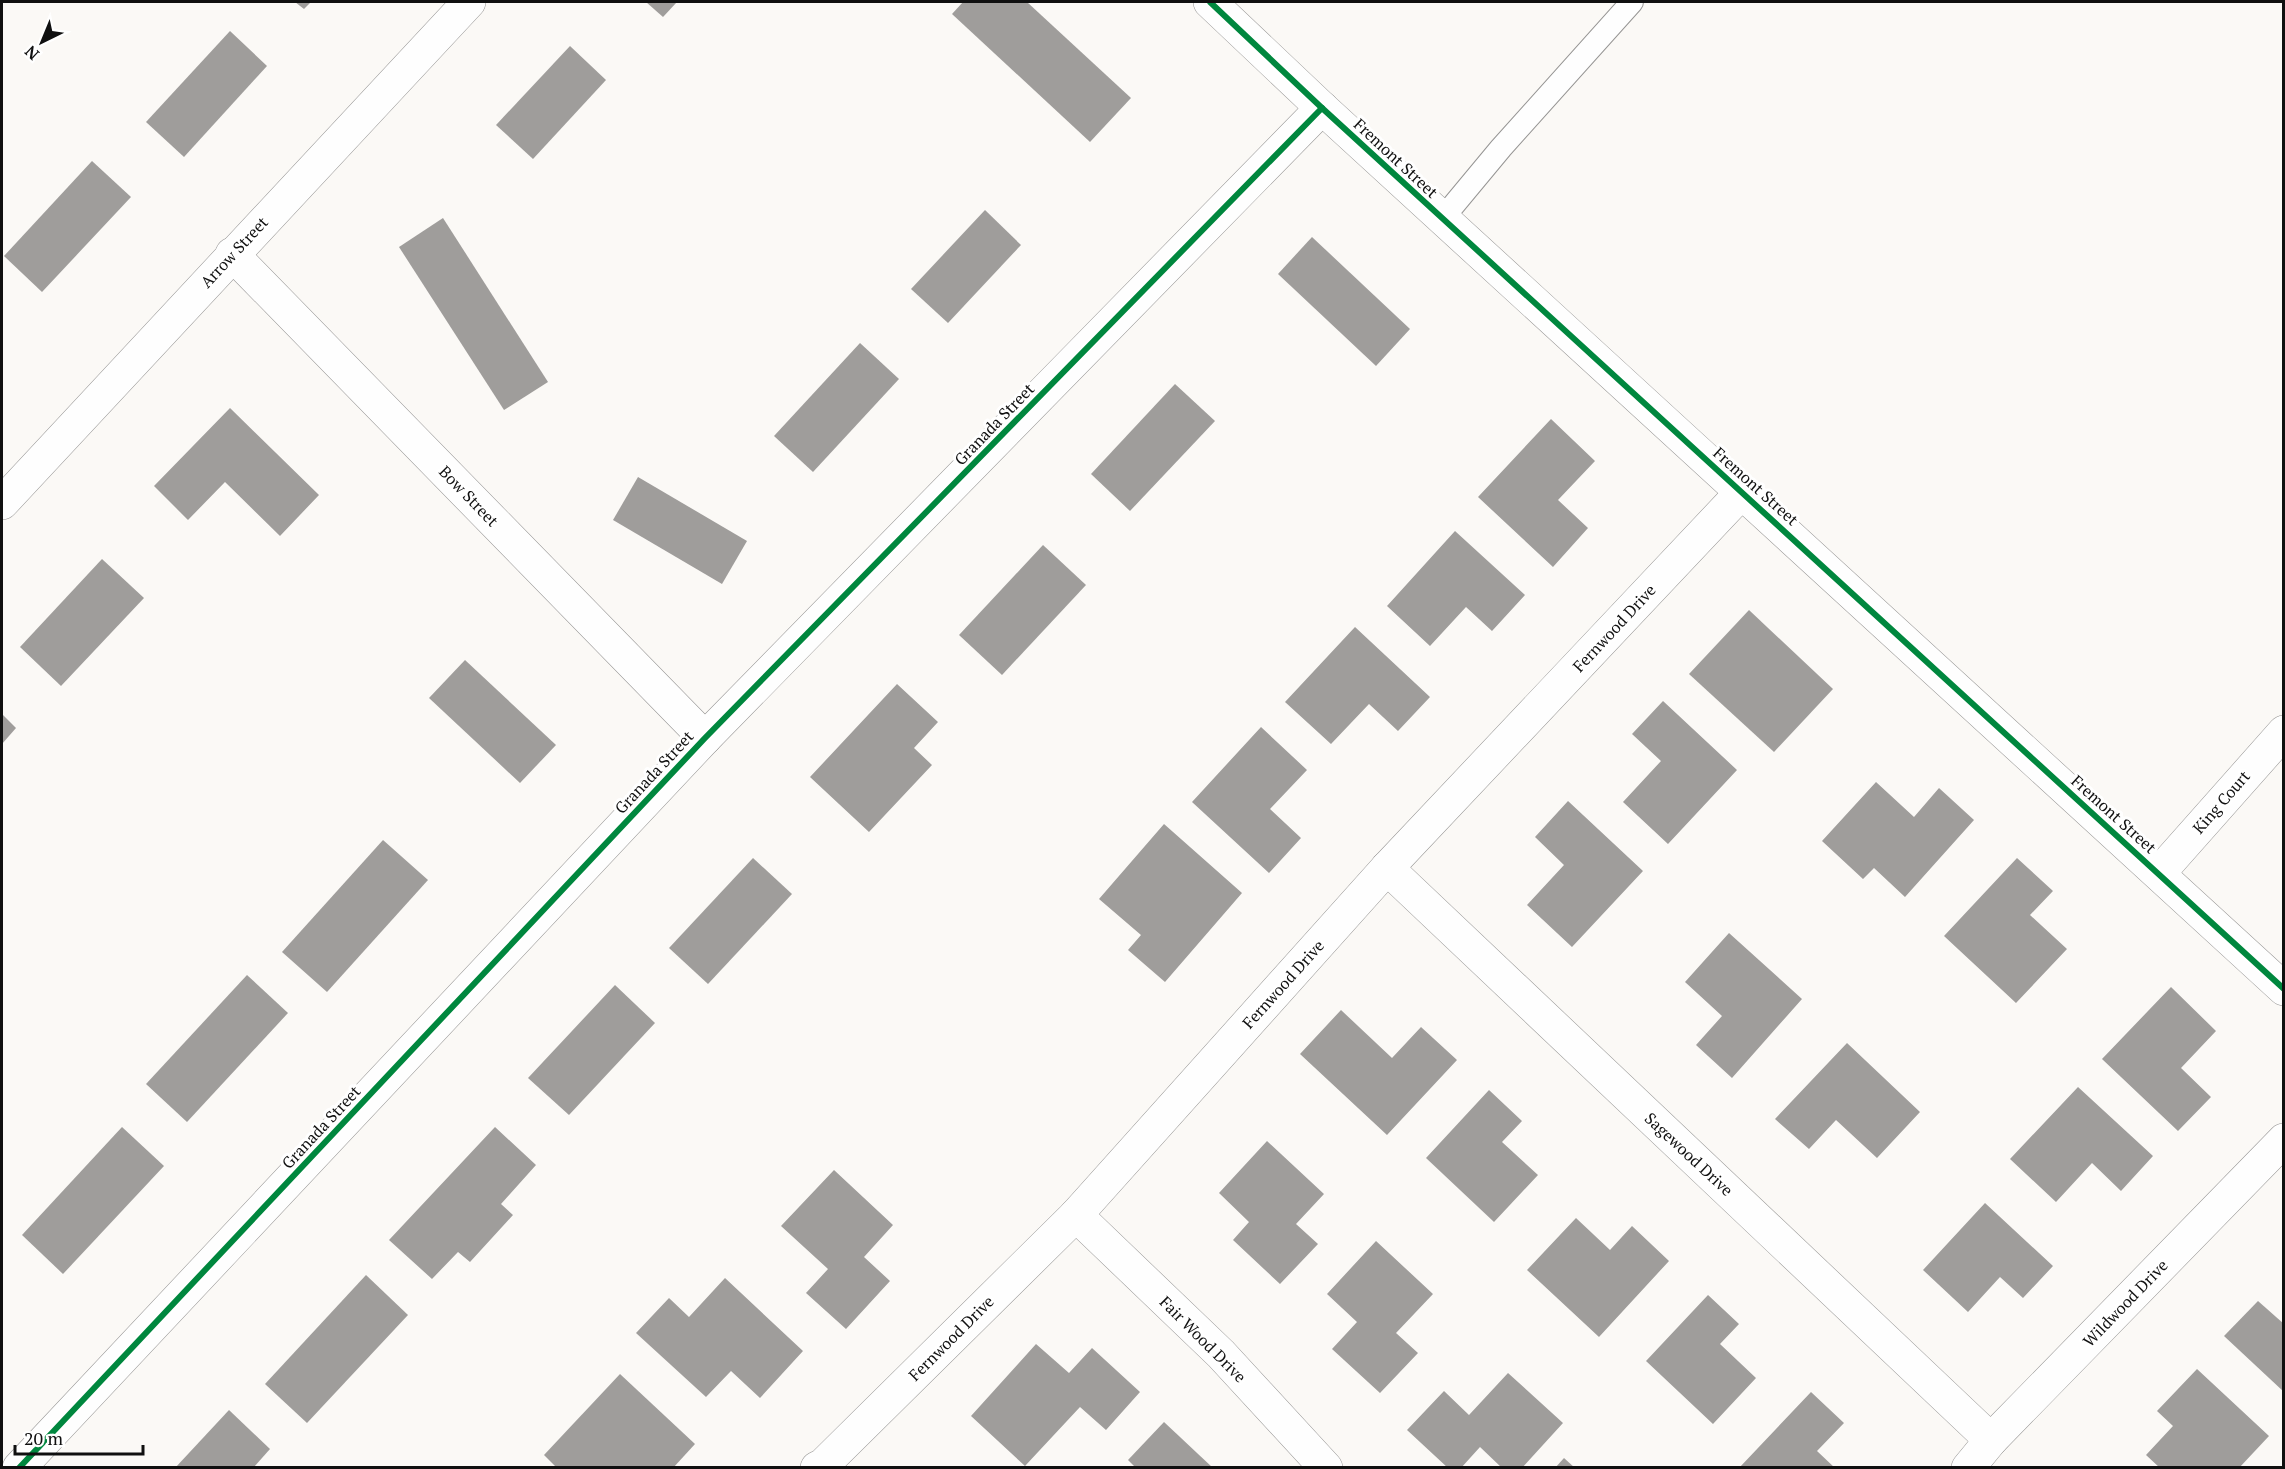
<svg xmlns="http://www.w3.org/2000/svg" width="2285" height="1469" font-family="'PT Serif',serif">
	<rect width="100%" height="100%" fill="#fbf9f6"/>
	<g fill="#9f9d9b">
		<path d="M295 2H311L304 9Z"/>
		<path d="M646 2H677L663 17Z"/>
		<path d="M963 2H1027L1131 98 1090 142 952 14Z"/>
		<path d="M230 31 267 66 184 157 146 122Z"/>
		<path d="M570 46 606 80 533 159 496 125Z"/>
		<path d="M92 161 131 197 42 292 4 256Z"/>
		<path d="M985 210 1021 245 948 323 911 289Z"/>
		<path d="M443 218 548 382 504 410 399 247Z"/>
		<path d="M1312 237 1410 329 1376 366 1278 274Z"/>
		<path d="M860 343 899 379 813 472 774 436Z"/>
		<path d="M1175 384 1215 421 1130 511 1091 474Z"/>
		<path d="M230 408 319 495 280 536 225 482 188 520 154 486Z"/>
		<path d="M1551 419 1595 461 1558 500 1588 528 1553 567 1478 497Z"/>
		<path d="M638 477 747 541 722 584 613 520Z"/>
		<path d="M1455 531 1525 595 1492 631 1466 607 1430 646 1387 606Z"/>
		<path d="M1043 545 1086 585 1002 675 959 635Z"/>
		<path d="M102 559 144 598 61 686 20 647Z"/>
		<path d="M1749 610 1833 689 1774 752 1689 674Z"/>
		<path d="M1355 627 1430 697 1398 731 1369 704 1331 744 1285 702Z"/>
		<path d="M465 660 556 745 520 783 429 698Z"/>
		<path d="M897 684 938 722 914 748 932 765 869 832 810 777Z"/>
		<path d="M1663 701 1737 770 1668 844 1623 802 1661 761 1632 734Z"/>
		<path d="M2 714 16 728 2 744Z"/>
		<path d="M1261 727 1307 770 1270 809 1301 838 1269 873 1192 802Z"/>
		<path d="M1876 782 1914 817 1939 788 1974 820 1905 897 1874 868 1863 879 1822 841Z"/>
		<path d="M1568 801 1643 871 1572 947 1527 905 1564 865 1535 837Z"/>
		<path d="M1164 824 1242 893 1165 982 1128 950 1141 935 1099 899Z"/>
		<path d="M383 840 428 880 327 992 282 952Z"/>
		<path d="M753 858 792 894 708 984 669 948Z"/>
		<path d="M2017 858 2053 891 2030 915 2067 949 2016 1003 1944 936Z"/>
		<path d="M1729 933 1802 999 1732 1078 1696 1045 1722 1016 1685 982Z"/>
		<path d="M247 975 288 1013 187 1122 146 1084Z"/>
		<path d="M615 985 655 1023 569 1115 528 1078Z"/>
		<path d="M2171 987 2216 1031 2181 1068 2211 1097 2178 1131 2102 1059Z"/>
		<path d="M1341 1010 1392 1058 1421 1027 1457 1060 1387 1135 1300 1054Z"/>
		<path d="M1847 1043 1920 1112 1877 1158 1836 1120 1809 1149 1775 1119Z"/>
		<path d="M2078 1087 2153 1156 2121 1191 2092 1163 2056 1202 2010 1159Z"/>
		<path d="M1489 1090 1522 1121 1502 1142 1538 1175 1494 1222 1426 1158Z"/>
		<path d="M122 1127 164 1166 63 1274 22 1235Z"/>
		<path d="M495 1127 536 1165 501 1204 513 1215 470 1262 458 1252 432 1279 389 1240Z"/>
		<path d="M1267 1141 1324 1194 1296 1224 1318 1244 1280 1284 1233 1240 1249 1222 1219 1193Z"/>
		<path d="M834 1170 893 1225 864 1257 890 1281 846 1329 806 1293 828 1269 781 1226Z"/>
		<path d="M1985 1203 2053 1266 2023 1298 2000 1277 1968 1312 1923 1270Z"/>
		<path d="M1576 1218 1610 1250 1632 1226 1669 1261 1599 1337 1527 1270Z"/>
		<path d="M1376 1241 1433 1294 1396 1333 1418 1353 1380 1393 1332 1349 1357 1322 1327 1294Z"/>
		<path d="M366 1275 408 1315 307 1423 265 1384Z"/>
		<path d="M725 1278 803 1351 760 1398 731 1371 706 1397 636 1333 669 1298 689 1317Z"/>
		<path d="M1708 1295 1739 1324 1720 1344 1756 1378 1713 1424 1646 1361Z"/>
		<path d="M2258 1301 2284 1324V1392L2224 1336Z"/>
		<path d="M1036 1344 1069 1373 1092 1348 1140 1392 1106 1430 1080 1407 1025 1466 971 1416Z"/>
		<path d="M2197 1369 2269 1436 2239 1468H2160L2146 1455 2173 1426 2157 1411Z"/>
		<path d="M1508 1373 1563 1423 1522 1468H1502L1480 1447 1461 1468H1448L1407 1430 1444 1391 1469 1415Z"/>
		<path d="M620 1374 695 1444 673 1468H557L544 1455Z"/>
		<path d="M1811 1392 1844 1423 1817 1451 1835 1468H1739Z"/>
		<path d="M229 1410 270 1449 253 1468H175Z"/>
		<path d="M1164 1422 1213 1468H1136L1128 1460Z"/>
		<path d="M1564 1458 1575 1468H1555Z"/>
	</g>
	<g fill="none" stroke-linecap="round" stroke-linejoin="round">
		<g stroke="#969594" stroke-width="24">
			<path id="service" d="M1442 219 1501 148 1632 2"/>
		</g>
		<g stroke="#969594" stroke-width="34">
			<g id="minor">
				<path d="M232 254 705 738"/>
				<path d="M2 503 469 2"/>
				<path d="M1387 868 1991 1440"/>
				<path d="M2159 873 2284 732"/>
				<path d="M1076 1215 1221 1354 1326 1468"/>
				<path d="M19 1468 705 738 1322 108"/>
				<path d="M817 1468 823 1465 1076 1215 1387 868 1742 492"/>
				<path d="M1968 1468 1991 1440 2284 1140"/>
			</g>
		</g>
		<g stroke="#969594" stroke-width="34">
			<path id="tertiary" d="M1210 2 1322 108 2284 989"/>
		</g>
		<use href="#service" stroke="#fefefe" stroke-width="22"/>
		<use href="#minor" stroke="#fefefe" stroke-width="33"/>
		<use href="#tertiary" stroke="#fefefe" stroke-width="33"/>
		<g stroke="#fff" stroke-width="10">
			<g id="cycleway">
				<path d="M1210 2 1322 108 2284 989"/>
				<path d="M19 1468 705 738 1322 108"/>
			</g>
		</g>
		<use href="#cycleway" stroke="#00873e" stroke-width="6"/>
	</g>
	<g text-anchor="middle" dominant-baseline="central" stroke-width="6" stroke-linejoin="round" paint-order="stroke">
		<g font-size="16" fill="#101010" stroke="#fff">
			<text transform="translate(1396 158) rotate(43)">Fremont Street</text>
			<text transform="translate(234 252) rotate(-47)">Arrow Street</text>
			<text transform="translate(994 424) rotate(-46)">Granada Street</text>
			<text transform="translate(1756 486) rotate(42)">Fremont Street</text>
			<text transform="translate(469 496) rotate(46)">Bow Street</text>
			<text transform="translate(1614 628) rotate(-47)">Fernwood Drive</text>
			<text transform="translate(654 772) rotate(-47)">Granada Street</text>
			<text transform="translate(2221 802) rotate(-49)">King Court</text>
			<text transform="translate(2114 814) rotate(42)">Fremont Street</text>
			<text transform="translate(1283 984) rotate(-48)">Fernwood Drive</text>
			<text transform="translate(321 1127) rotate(-47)">Granada Street</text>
			<text transform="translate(1689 1154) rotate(43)">Sagewood Drive</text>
			<text transform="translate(2125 1303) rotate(-46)">Wildwood Drive</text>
			<text transform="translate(951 1338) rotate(-45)">Fernwood Drive</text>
			<text transform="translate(1203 1339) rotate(45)">Fair Wood Drive</text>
		</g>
	</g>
	<rect width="2285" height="1469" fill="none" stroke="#101010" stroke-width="6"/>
	<g transform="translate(42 42) rotate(223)" stroke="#ffffff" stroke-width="4.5" paint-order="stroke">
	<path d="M0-4.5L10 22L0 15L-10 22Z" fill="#101010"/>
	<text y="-9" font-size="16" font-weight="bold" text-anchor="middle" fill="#101010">N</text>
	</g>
	<path d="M15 1445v9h128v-9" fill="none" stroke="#101010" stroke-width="3"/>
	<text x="24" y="1445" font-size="18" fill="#101010" stroke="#ffffff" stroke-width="4.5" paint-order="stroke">20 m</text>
</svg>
